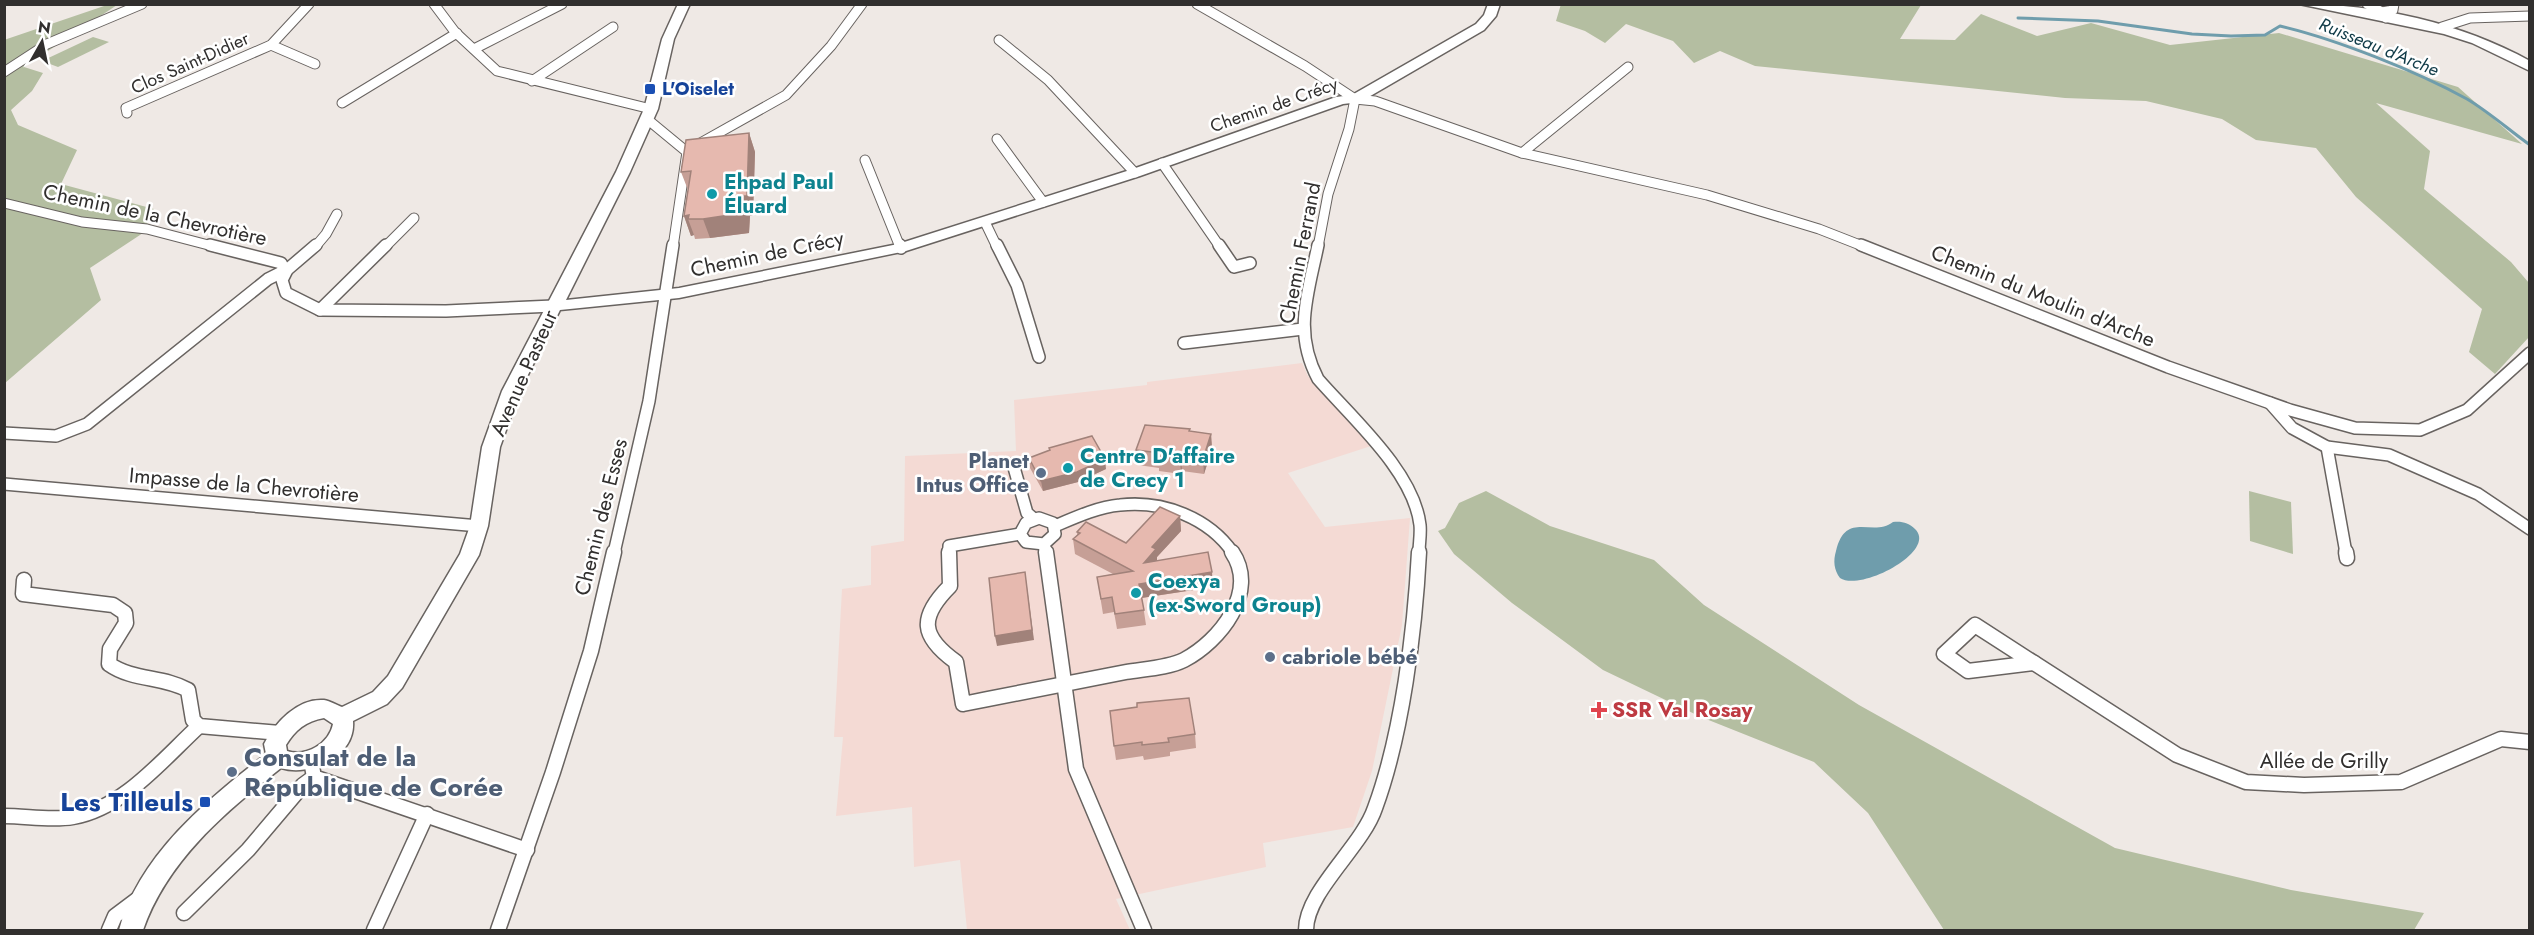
<svg xmlns="http://www.w3.org/2000/svg" width="2534" height="935" font-family="Jost,sans-serif">
	<rect width="100%" height="100%" fill="#efe9e5"/>
	<path fill="#f4dad4" d="M1302 363 1308 376 1371 446 1288 473 1325 527 1410 518 1402 625 1372 771 1353 827 1263 843 1266 867 1116 899 1130 930H967L960 860 914 867 912 807 836 816 843 737H834L842 589 871 585V546L904 541 905 456 1016 451 1014 400 1147 385V382Z"/>
	<g fill="#b4bea1">
		<path d="M1561 4 1921 5 1900 39 1955 40 1981 14 2037 36 2091 23 2170 45 2279 33 2458 87 2522 144 2376 103 2430 151 2424 189 2511 262 2529 283V337L2495 374 2469 352 2482 309 2356 197 2316 148 2256 140 2222 119 2146 101 2065 98 1755 66 1720 51 1694 63 1673 41 1626 24 1605 43 1585 31 1556 21Z"/>
		<path d="M107 5H117L24 67 43 73 32 91 11 110 18 125 77 150 61 184 154 209 143 233 90 268 101 300 5 383 4 40Z"/>
		<path d="M93 37 109 42 58 67 42 61Z"/>
		<path d="M1486 491 1550 526 1654 560 1704 605 1859 705 2115 848 2291 890 2424 913 2414 930H1944L1868 813 1814 762 1701 717 1603 670 1512 603 1454 554 1438 531 1445 528 1459 503Z"/>
		<path d="M2249 491 2291 502 2293 554 2250 541Z"/>
	</g>
	<path fill="#6f9dac" d="M1893 522C1902 521 1909 523 1915 529 1938 551 1861 592 1840 578 1834 570 1833 561 1836 551 1846 510 1873 538 1893 522Z"/>
	<g fill="none" stroke-linecap="round" stroke-linejoin="round">
		<path stroke="#6f9dac" stroke-width="3" d="M2018 18 2098 21 2192 34 2231 36 2265 35 2280 26C2336 39 2416 71 2467 99 2489 112 2509 130 2530 145"/>
		<g stroke="#686360" stroke-width="11">
			<g id="street-far2">
				<path d="M434 4 455 32 497 71 651 109"/>
				<path d="M1197 4 1305 66 1355 99"/>
				<path d="M2367 4 2382 12 2386 18"/>
				<path d="M2382 12 2393 10 2394 4"/>
				<path d="M2442 27 2470 18 2530 16"/>
				<path d="M999 40 1048 80 1135 173"/>
				<path d="M271 45 315 64"/>
				<path d="M474 49 562 4"/>
				<path d="M4 72 47 44 142 4"/>
				<path d="M532 81 613 27"/>
				<path d="M1355 99 1375 101 1522 153 1707 195 1819 229 1865 247"/>
				<path d="M342 103 457 33"/>
				<path d="M127 113 126 108 271 45 309 4"/>
				<path d="M647 119 687 152 673 247"/>
				<path d="M997 139 1043 202"/>
				<path d="M697 145 786 95 831 46 862 4"/>
				<path d="M1522 153 1628 67"/>
				<path d="M865 160 900 247"/>
				<path d="M1162 163 1220 247"/>
				<path d="M4 203 82 222 147 229 216 247"/>
				<path d="M985 222 997 247"/>
				<path d="M315 247 326 234 337 214"/>
				<path d="M385 247 414 218"/>
				<path d="M1318 247 1328 194 1349 129 1355 99"/>
			</g>
		</g>
		<g stroke="#686360" stroke-width="14">
			<g id="street-far1">
				<path d="M210 245 281 263 286 272 282 280 286 293 320 310 446 311 553 306"/>
				<path d="M900 245 901 248"/>
				<path d="M997 245 1017 285 1039 357"/>
				<path d="M1219 245 1234 267 1250 263"/>
				<path d="M1318 245C1308 294 1293 332 1318 379 1352 418 1414 472 1420 525 1421 534 1419 544 1419 553"/>
				<path d="M1861 245 2168 367 2290 410 2355 428 2420 430 2467 410 2530 353"/>
				<path d="M320 310 386 245"/>
				<path d="M1184 343 1303 329"/>
				<path d="M2270 403 2292 428 2327 447 2389 455 2478 494 2530 529"/>
				<path d="M4 433 56 436 87 424 268 279 288 269 316 245"/>
				<path d="M2327 447 2346 553"/>
				<path d="M1013 464 1027 513 1034 519"/>
				<path d="M4 484 479 526"/>
				<path d="M1039 518 1053 523 1055 534 1044 544 1026 542 1020 534 1026 523Z"/>
				<path d="M1055 526C1076 517 1098 507 1120 505 1163 500 1209 518 1233 553"/>
				<path d="M1044 544 1046 553"/>
				<path d="M614 553 649 401 673 245"/>
				<path d="M949 553V546L1020 534"/>
			</g>
		</g>
		<g stroke="#686360" stroke-width="17">
			<g id="street">
				<path d="M949 552 950 586C919 617 920 636 956 662L963 704C1017 693 1071 683 1126 672 1143 669 1168 668 1184 660 1220 641 1259 592 1232 552"/>
				<path d="M1046 552 1076 769 1144 930"/>
				<path d="M2346 552 2347 558"/>
				<path d="M24 580 23 594 113 605 125 613 126 623 110 649 109 664C133 681 163 676 188 690L193 720 199 726 280 733"/>
				<path d="M1975 625 2034 663 1968 671 1944 654Z"/>
				<path d="M2034 663 2177 755 2246 782 2304 785 2401 782 2501 739 2530 742"/>
				<path d="M311 761 314 777 527 850"/>
				<path d="M4 816C27 816 51 821 73 817 124 808 163 759 199 726"/>
				<path d="M184 913 248 850 303 785 314 777"/>
				<path d="M109 930 115 916 139 898"/>
				<path d="M374 930 427 814"/>
				<path d="M498 930 553 772 591 651 614 552"/>
				<path d="M1306 930C1306 891 1362 847 1375 808 1402 735 1415 630 1419 552"/>
			</g>
		</g>
		<g stroke="#686360" stroke-width="3">
			<g id="secondary">
				<path d="M678 4H690L674 39 658 109 630 172 566 300 679 288 898 244 1130 170 1336 97 1352 95 1476 24 1484 15 1488 4H1500L1496 16 1484 30 1360 102 1343 104 1140 176 906 251 679 298 560 310 520 391 500 447 488 526 479 555 402 688 387 704 353 721C356 757 310 777 281 768 225 812 167 861 143 930H119C139 855 207 800 266 754L264 744C275 723 297 698 324 700 330 701 337 705 342 707L373 692 388 676 460 554 470 526 482 447 502 391 616 172 644 109 662 39ZM324 718 333 724C329 744 306 757 287 751L286 745C295 730 306 721 324 718Z"/>
				<path d="M2299 4C2377 4 2461 23 2530 61V71L2472 43 2444 34Z"/>
			</g>
		</g>
		<use href="#street-far2" stroke="#fff" stroke-width="9"/>
		<use href="#street-far1" stroke="#fff" stroke-width="11"/>
		<use href="#street" stroke="#fff" stroke-width="14"/>
		<use href="#secondary" fill="#fff" fill-rule="evenodd"/>
	</g>
	<g fill="#c69f96">
		<path d="M749 133 755 152 753 215 750 216 749 233 710 238 695 239 694 235 691 236 684 216 688 190 681 172Z"/>
		<path d="M1190 429V431L1211 434 1212 449 1204 474 1182 471 1181 474 1159 471V468L1138 465 1136 450Z"/>
		<path d="M1049 448 1106 469 1078 482 1043 491 1030 468 1029 458 1049 451Z"/>
		<path d="M1180 516 1181 531 1157 557V561L1213 587 1142 598 1146 625 1117 629 1114 612 1103 614 1097 577 1113 574 1075 554 1073 539 1077 535V532L1126 543Z"/>
		<path d="M1195 734 1196 748 1170 752V756L1144 760 1143 756 1116 760 1114 746Z"/>
	</g>
	<g fill="#a1827a">
		<path d="M749 133 755 152 753 215 750 216 749 233 710 238 703 219 743 196Z"/>
		<path d="M689 215 688 219 694 235 691 236 684 216Z"/>
		<path d="M1211 434 1212 449 1204 474 1203 459Z"/>
		<path d="M1181 456 1182 471 1181 474 1180 459Z"/>
		<path d="M1105 459 1106 469 1078 482 1043 491 1041 481Z"/>
		<path d="M1180 516 1181 531 1157 557V564L1144 563 1152 547Z"/>
		<path d="M1025 572 1034 640 997 646 995 636Z"/>
		<path d="M1212 572 1213 587 1141 598 1139 584Z"/>
	</g>
	<g fill="#e6b9af" stroke="#a1827a" stroke-width="1.5">
		<path d="M749 133 747 196H743V213L703 219H688L689 215 684 216 691 171 681 172 686 140Z"/>
		<path d="M1145 425 1190 429 1189 431 1211 434 1203 459 1181 456 1180 459 1158 456 1159 453 1136 450Z"/>
		<path d="M1092 436 1105 459 1077 472 1041 481 1029 458 1050 450 1049 448Z"/>
		<path d="M1160 507 1180 516 1152 547 1156 549 1144 563 1208 552 1212 572 1139 584 1144 610 1115 614 1112 597 1101 599 1097 577 1133 571 1073 539 1080 533 1077 532 1086 522 1126 543Z"/>
		<path d="M1025 572 1032 630 995 636 989 578Z"/>
		<path d="M1189 698 1195 734 1168 738 1169 742 1142 745V742L1114 746 1110 711 1137 707V703Z"/>
	</g>
	<g fill="#1a4fb4" stroke="#fff" stroke-width="2">
		<rect x="644" y="83" width="12" height="12" rx="3"/>
		<rect x="199" y="796" width="12" height="12" rx="3"/>
	</g>
	<g fill="#0f9aa8" stroke="#fff" stroke-width="2">
		<circle cx="712" cy="194" r="6"/>
		<circle cx="1068" cy="468" r="6"/>
		<circle cx="1136" cy="593" r="6"/>
	</g>
	<g fill="#5c6f8a" stroke="#fff" stroke-width="2">
		<circle cx="1041" cy="473" r="6"/>
		<circle cx="1270" cy="657" r="6"/>
		<circle cx="232" cy="772" r="6"/>
	</g>
	<path fill="#e0444e" stroke="#fff" stroke-width="2" d="M1596 701h6v6h6v6h-6v6h-6v-6h-6v-6h6z"/>
	<g text-anchor="middle" dominant-baseline="central" stroke-width="5" stroke-linejoin="round" paint-order="stroke">
		<g font-size="18" font-style="italic" fill="#0f3a47" stroke="#fff">
			<text transform="translate(2379 47) rotate(22)">Ruisseau d'Arche</text>
		</g>
		<g font-size="18" fill="#312f2e" stroke="#fff">
			<text transform="translate(190 63) rotate(-24)">Clos Saint-Didier</text>
			<text transform="translate(1274 105) rotate(-19)">Chemin de Crécy</text>
		</g>
		<g font-size="18" font-weight="bold" fill="#164399" stroke="#fff" text-anchor="start">
			<text x="662" y="89">L'Oiselet</text>
		</g>
		<g font-size="21" font-weight="bold" fill="#0d838f" stroke="#fff" text-anchor="start">
			<text x="724" y="182">Ehpad Paul<tspan x="724" dy="24">Éluard</tspan></text>
			<text x="1080" y="456">Centre D'affaire<tspan x="1080" dy="24">de Crecy 1</tspan></text>
			<text x="1148" y="581">Coexya<tspan x="1148" dy="24">(ex-Sword Group)</tspan></text>
		</g>
		<g font-size="21" fill="#312f2e" stroke="#fff">
			<text transform="translate(155 215) rotate(12)">Chemin de la Chevrotière</text>
			<text transform="translate(1300 253) rotate(-79)">Chemin Ferrand</text>
			<text transform="translate(767 254) rotate(-12)">Chemin de Crécy</text>
			<text transform="translate(2043 296) rotate(22)">Chemin du Moulin d'Arche</text>
			<text transform="translate(524 373) rotate(-66)">Avenue Pasteur</text>
			<text transform="translate(244 485) rotate(5)">Impasse de la Chevrotière</text>
			<text transform="translate(601 517) rotate(-76)">Chemin des Esses</text>
			<text x="2324" y="761">Allée de Grilly</text>
		</g>
		<g font-size="21" font-weight="bold" fill="#4e5e75" stroke="#fff" text-anchor="end">
			<text x="1029" y="461">Planet<tspan x="1029" dy="24">Intus Office</tspan></text>
			<text x="1282" y="657" text-anchor="start">cabriole bébé</text>
		</g>
		<g font-size="21" font-weight="bold" fill="#be3a42" stroke="#fff" text-anchor="start">
			<text x="1612" y="710">SSR Val Rosay</text>
		</g>
		<g font-size="26" font-weight="bold" fill="#4e5e75" stroke="#fff" text-anchor="start">
			<text x="244" y="757">Consulat de la<tspan x="244" dy="30">République de Corée</tspan></text>
		</g>
		<g font-size="26" font-weight="bold" fill="#164399" stroke="#fff" text-anchor="end">
			<text x="193" y="802">Les Tilleuls</text>
		</g>
	</g>
	<rect width="2534" height="935" fill="none" stroke="#312f2e" stroke-width="12"/>
	<g transform="translate(42 42) rotate(9)" stroke="#ffffff" stroke-width="4.5" paint-order="stroke">
	<path d="M0-4.5L10 22L0 15L-10 22Z" fill="#312f2e"/>
	<text y="-9" font-size="16" font-weight="bold" text-anchor="middle" fill="#312f2e">N</text>
	</g>
</svg>
